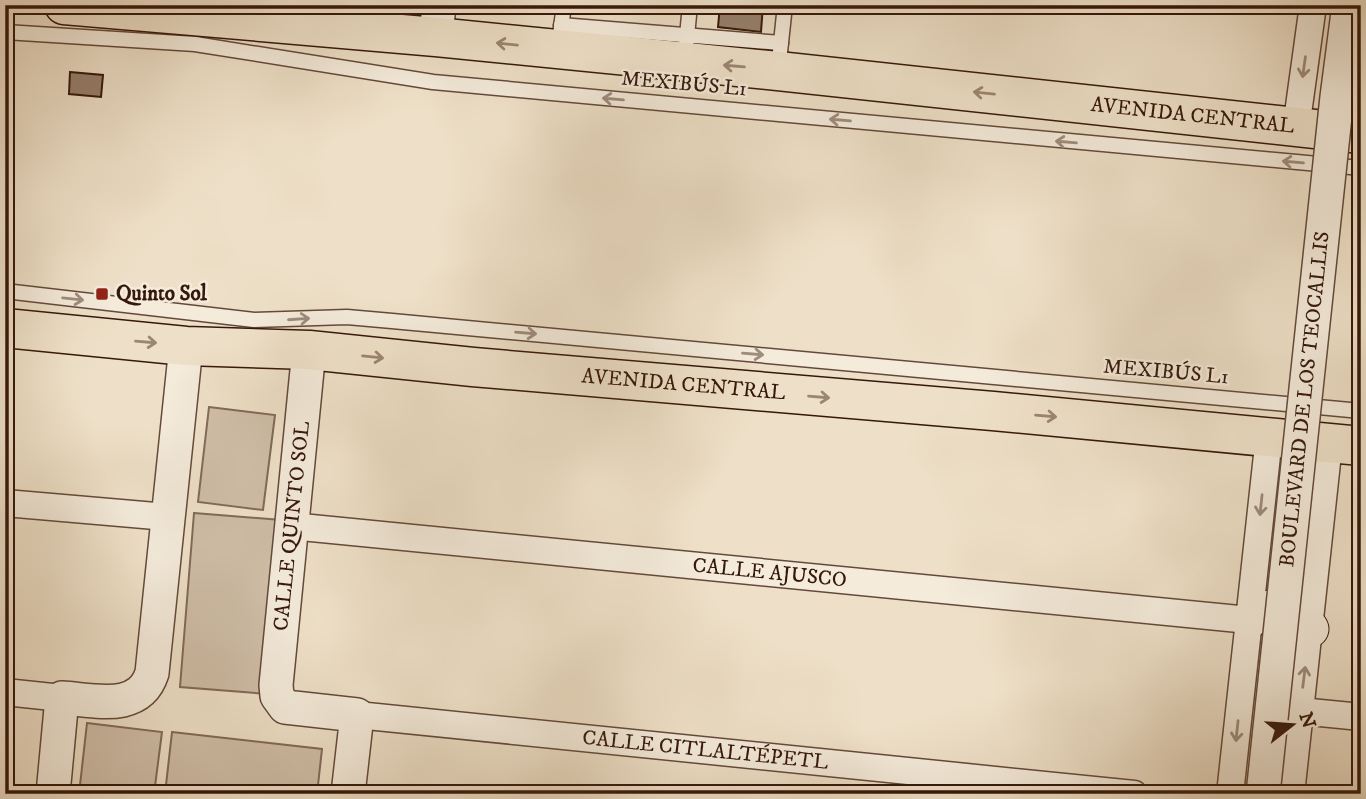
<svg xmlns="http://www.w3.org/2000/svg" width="1366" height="799" font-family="'IM FELL DW Pica',serif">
	<rect width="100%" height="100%" fill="#eee0c8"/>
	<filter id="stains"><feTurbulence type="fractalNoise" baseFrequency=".00286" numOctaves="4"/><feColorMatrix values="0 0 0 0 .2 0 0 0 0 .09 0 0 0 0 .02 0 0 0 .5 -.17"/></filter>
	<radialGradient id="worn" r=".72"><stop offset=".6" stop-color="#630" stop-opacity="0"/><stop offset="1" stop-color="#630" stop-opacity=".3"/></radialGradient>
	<g fill="#cfbea8" stroke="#826a5a" stroke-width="2">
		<path d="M209 407 275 415 263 510 198 502Z"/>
		<path d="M194 513 281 520 267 694 180 687Z"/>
		<path d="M87 723 162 732 154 794H79Z"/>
		<path d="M172 732 322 749 317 794H165Z"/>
	</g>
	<g fill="#96806d" stroke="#36170b" stroke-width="2">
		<path d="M720 5H763L761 32 718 27Z"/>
		<path d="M70 72 103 75 101 97 69 94Z"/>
	</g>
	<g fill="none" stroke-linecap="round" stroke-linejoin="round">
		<g stroke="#64493a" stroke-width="17">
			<g id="service">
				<path d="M561 25 781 43"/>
				<path d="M5 32 195 44 433 82 1361 168"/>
				<path d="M560 35 564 5"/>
				<path d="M686 46 690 5"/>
				<path d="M780 52 785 5"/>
				<path d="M5 291 254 320 347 317 392 321 1361 411"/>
			</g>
		</g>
		<g stroke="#64493a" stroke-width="29">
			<g id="minor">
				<path d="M1296 128 1313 5"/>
				<path d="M5 503 167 517"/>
				<path id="s1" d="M291 526 1249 620"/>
				<path d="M5 692 62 698"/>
				<path d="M1300 711 1361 717"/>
				<path id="s2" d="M357 715 1134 794"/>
				<path d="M1230 794 1269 437"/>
				<path d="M1291 794 1329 444"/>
			</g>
		</g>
		<g stroke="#64493a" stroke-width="36">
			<g id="tertiary">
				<path d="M436 37 439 5"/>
				<path d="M309 350 276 685 277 696 285 707 357 715 348 794"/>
				<path d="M53 794 62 698C95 700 139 713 152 673L186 346"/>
			</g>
		</g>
		<g stroke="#36170b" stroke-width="39">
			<path id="secondary" d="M1249 620C1264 603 1278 610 1299 613L1310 629"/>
		</g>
		<g stroke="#36170b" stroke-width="41">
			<g id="trunk">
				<path id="s3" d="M64 5 436 37 778 71 1361 134"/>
				<path id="s4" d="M5 328 186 346 309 350 473 367 993 411 1361 446"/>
			</g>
		</g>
		<use href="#service" stroke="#f4ebdb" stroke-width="14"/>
		<use href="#minor" stroke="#f4ebdb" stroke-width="26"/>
		<use href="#tertiary" stroke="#f4ebdb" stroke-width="33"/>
		<use href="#secondary" stroke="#f4ebdb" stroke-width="37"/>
		<use href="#trunk" stroke="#eee0c8" stroke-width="38"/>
		<g stroke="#64493a" stroke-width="36" stroke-linecap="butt">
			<g id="tertiary-bridge">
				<path id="s5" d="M1263 794 1337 97 1349 5"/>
			</g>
		</g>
		<use href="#tertiary-bridge" stroke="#f4ebdb" stroke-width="33"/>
	</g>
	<defs><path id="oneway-shaft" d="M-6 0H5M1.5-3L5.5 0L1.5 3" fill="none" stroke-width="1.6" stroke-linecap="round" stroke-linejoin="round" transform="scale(1.75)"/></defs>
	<g stroke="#9b8673">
		<use href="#oneway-shaft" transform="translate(507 44) rotate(-174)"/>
		<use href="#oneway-shaft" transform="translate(734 66) rotate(-175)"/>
		<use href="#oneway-shaft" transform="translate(984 93) rotate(-174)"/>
		<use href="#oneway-shaft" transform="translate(146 342) rotate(5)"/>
		<use href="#oneway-shaft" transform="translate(373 357) rotate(6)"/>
		<use href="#oneway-shaft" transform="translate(819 397) rotate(5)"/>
		<use href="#oneway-shaft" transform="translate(1046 416) rotate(5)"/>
	</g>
	<g stroke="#9e8c7d">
		<use href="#oneway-shaft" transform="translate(1304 67) rotate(98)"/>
		<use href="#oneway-shaft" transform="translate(613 99) rotate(-175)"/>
		<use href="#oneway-shaft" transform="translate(840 120) rotate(-175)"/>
		<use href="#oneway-shaft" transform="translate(1066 142) rotate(-175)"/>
		<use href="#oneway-shaft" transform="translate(1293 162) rotate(-175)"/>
		<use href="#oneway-shaft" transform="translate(73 299) rotate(6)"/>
		<use href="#oneway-shaft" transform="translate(299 319) rotate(-4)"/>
		<use href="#oneway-shaft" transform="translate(526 333) rotate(5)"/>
		<use href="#oneway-shaft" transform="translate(753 354) rotate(5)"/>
		<use href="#oneway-shaft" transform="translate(1261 505) rotate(96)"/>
		<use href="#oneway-shaft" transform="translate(1304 677) rotate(-83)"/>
		<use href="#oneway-shaft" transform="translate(1237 731) rotate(96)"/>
	</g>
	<rect fill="#8f2418" stroke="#f4ebdb" stroke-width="2.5" x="95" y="287" width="14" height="14" rx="3.5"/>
	<g text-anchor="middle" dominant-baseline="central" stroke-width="5" stroke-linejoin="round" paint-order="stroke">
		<g font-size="21" fill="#36170b" stroke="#f4ebdb">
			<text transform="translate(684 84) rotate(5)">MEXIBÚS L1</text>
			<text stroke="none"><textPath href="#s3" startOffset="1134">AVENIDA CENTRAL</textPath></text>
			<text transform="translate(1166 372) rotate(5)">MEXIBÚS L1</text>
			<text stroke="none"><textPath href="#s4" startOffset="681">AVENIDA CENTRAL</textPath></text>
			<text stroke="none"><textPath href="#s5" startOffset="397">BOULEVARD DE LOS TEOCALLIS</textPath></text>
			<text transform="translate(292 526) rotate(-84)">CALLE QUINTO SOL</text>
			<text stroke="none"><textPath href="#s1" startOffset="481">CALLE AJUSCO</textPath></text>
			<text stroke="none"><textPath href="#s2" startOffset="350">CALLE CITLALTÉPETL</textPath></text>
		</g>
		<g font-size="21" font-weight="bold" fill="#36170b" stroke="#f4ebdb" text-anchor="start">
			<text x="116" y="294">Quinto Sol</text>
		</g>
	</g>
	<rect width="1366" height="799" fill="none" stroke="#eee0c8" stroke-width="28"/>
	<rect x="7" y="7" width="1352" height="785" fill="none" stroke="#36170b" stroke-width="3.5"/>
	<rect x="14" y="14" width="1338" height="771" fill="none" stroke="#36170b" stroke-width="2"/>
	<g transform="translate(1292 725) rotate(73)" stroke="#f4ebdb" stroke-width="5" paint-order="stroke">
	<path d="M0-5L12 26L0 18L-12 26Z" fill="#36170b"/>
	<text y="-10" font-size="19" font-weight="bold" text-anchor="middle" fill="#36170b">N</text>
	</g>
	<rect width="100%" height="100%" filter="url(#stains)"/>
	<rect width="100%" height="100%" fill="url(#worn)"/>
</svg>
